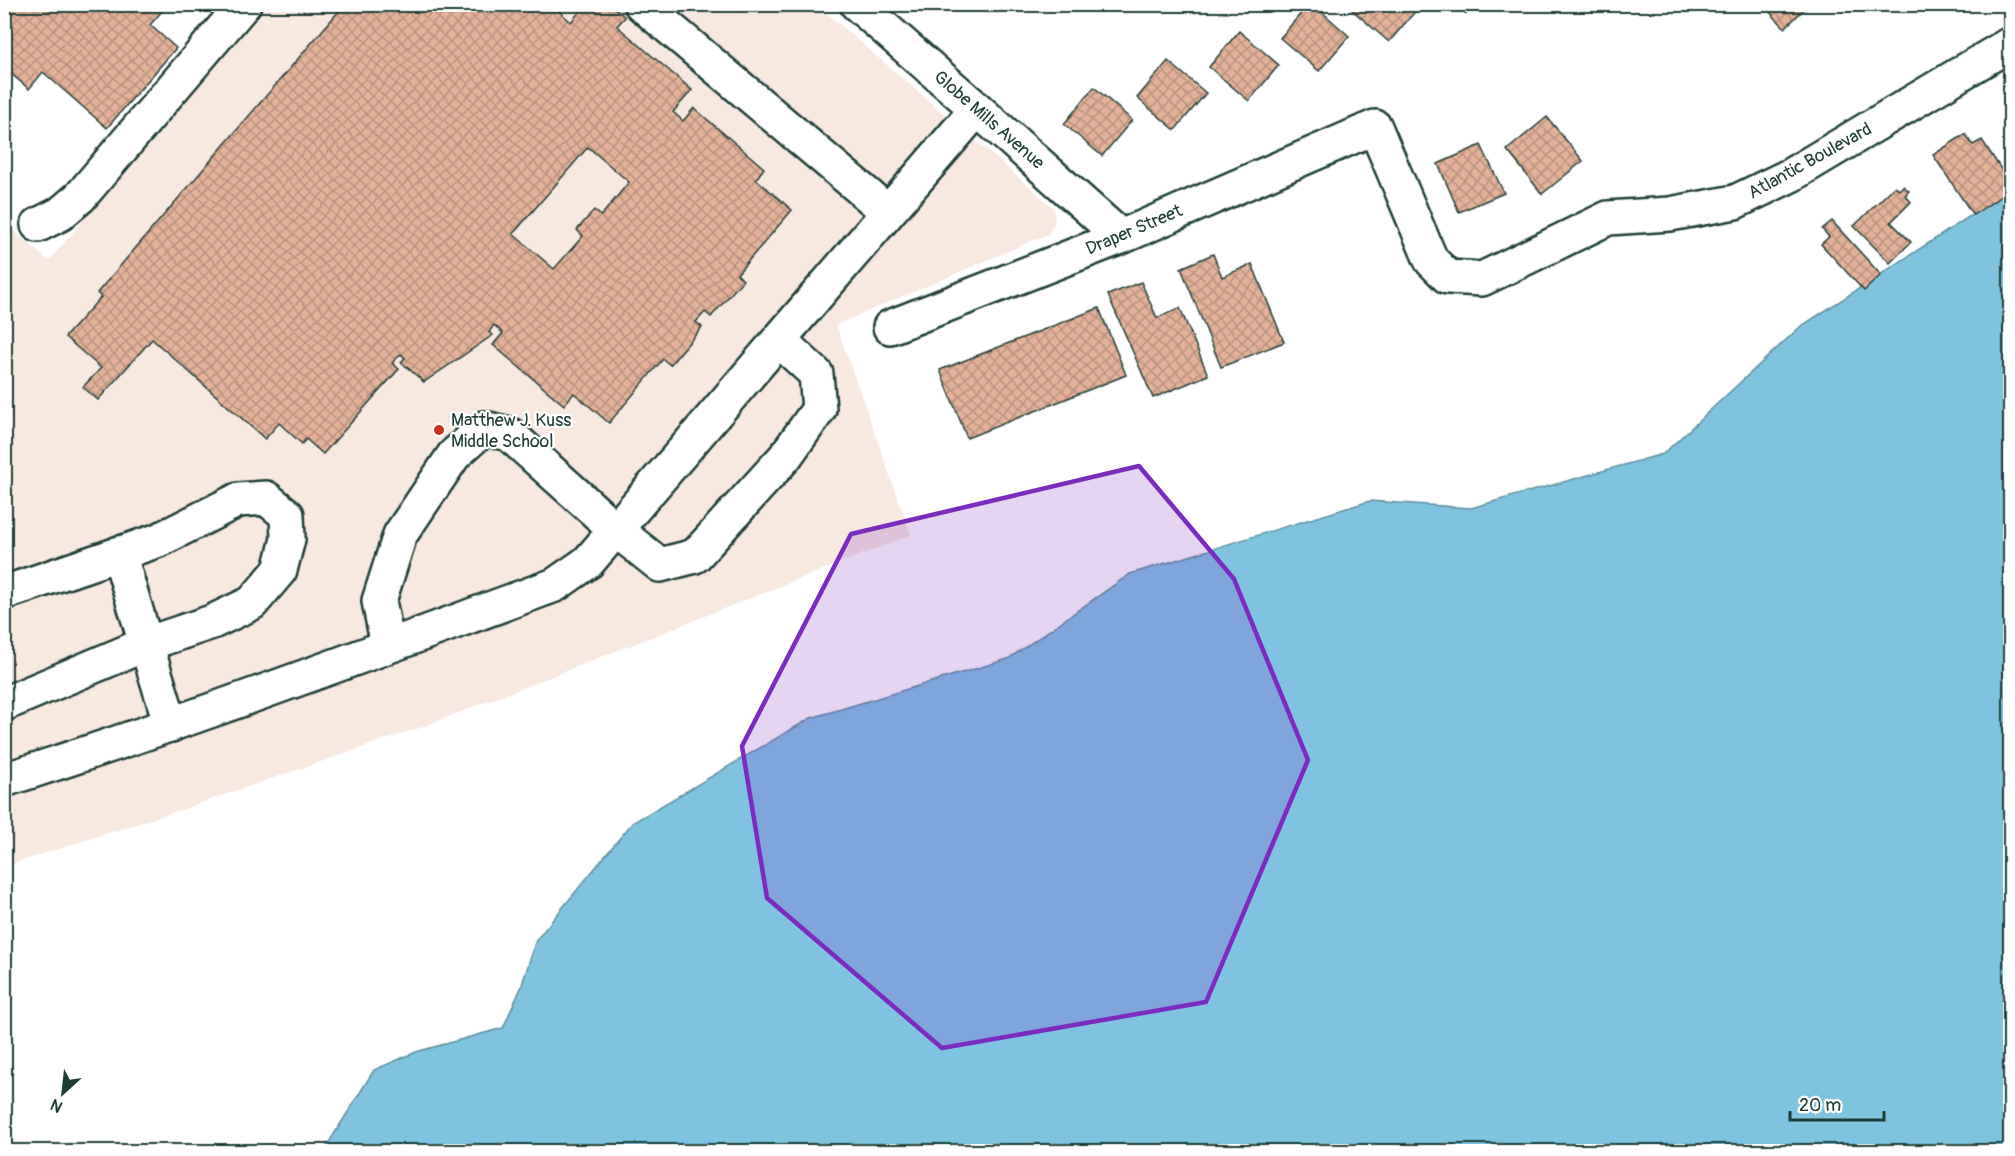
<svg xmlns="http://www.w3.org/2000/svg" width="2015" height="1156" font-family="Pangolin,sans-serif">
	<defs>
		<pattern id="building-cross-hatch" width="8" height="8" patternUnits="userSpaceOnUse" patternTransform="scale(1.5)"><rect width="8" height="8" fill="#e5b198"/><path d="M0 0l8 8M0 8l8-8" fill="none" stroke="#b9917d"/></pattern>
	</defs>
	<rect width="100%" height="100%" fill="#fff"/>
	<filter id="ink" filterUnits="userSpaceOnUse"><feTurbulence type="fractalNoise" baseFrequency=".0167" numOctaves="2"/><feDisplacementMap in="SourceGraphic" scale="12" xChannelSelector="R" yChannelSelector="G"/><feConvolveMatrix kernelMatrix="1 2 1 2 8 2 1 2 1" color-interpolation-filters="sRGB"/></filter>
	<g filter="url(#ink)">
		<path fill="#f7e8e0" d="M263 4 817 5 1054 208 1055 222 1048 234 836 325 911 535 425 726 192 806 5 866 4 223 49 261Z"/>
		<path fill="#80c3e1" stroke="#598d9c" stroke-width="1.5" d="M2010 190V1151L323 1152 374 1070 416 1052 503 1028 521 988 536 940 632 823 811 718 1008 659 1130 574 1370 501 1471 508 1663 454 1800 327Z"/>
		<g fill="url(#building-cross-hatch)" stroke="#1f3d34" stroke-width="1.5" fill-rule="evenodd">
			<path d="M4 4H168L150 25 176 48 107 128 43 72 29 89 4 68Z"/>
			<path d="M345 4H551L571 22 586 4H610L625 17 617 26 692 90 673 112 683 121 694 108 764 168 756 179 792 210 737 274 743 280 711 317 705 312 696 322 702 327 670 365 663 359 609 423 574 393 564 405 493 345 503 333 494 325 489 332 493 335 424 382 401 362 405 358 401 354 392 363 399 369 323 454 306 439 302 444 279 423 265 439 152 339 98 400 83 387 101 368 65 337 101 297 97 293ZM588 147 629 182 601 216 594 210 577 230 583 236 554 269 513 234Z"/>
			<path d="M1309 4H1313L1349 36 1319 71 1280 38Z"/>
			<path d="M1355 4H1419L1420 6 1389 42 1351 9Z"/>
			<path d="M1457 4H1476L1466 14Z"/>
			<path d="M1762 4H1809L1785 28Z"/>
			<path d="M1239 31 1279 65 1249 101 1209 67Z"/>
			<path d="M1168 61 1206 93 1175 130 1137 98Z"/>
			<path d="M1094 87 1132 120 1102 156 1064 124Z"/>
			<path d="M1547 117 1583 161 1542 194 1507 150Z"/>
			<path d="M1965 134 1973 145 1982 140 2010 183V190L1973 215 1933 155Z"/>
			<path d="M1481 145 1504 193 1459 212 1438 164Z"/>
			<path d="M1895 186 1899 190 1903 186 1909 191 1905 195 1911 202 1891 222 1911 242 1890 263 1854 226Z"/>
			<path d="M1832 221 1881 275 1864 291 1821 244 1829 237 1822 229Z"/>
			<path d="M1213 254 1222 277 1252 264 1284 342 1221 367 1181 268Z"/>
			<path d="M1141 282 1157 318 1180 308 1208 375 1153 398 1108 295Z"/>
			<path d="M1099 308 1126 375 967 438 940 370Z"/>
		</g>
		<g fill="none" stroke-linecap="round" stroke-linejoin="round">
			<g stroke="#1f3d34" stroke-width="38">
				<g id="minor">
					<path d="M641 4 888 212"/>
					<path d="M857 4 977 109 1121 237"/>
					<path d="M38 225 60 214 80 197 244 4"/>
					<path d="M890 327 1121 237 1375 127 1431 260 1448 277 1482 279 1608 218 1670 214 1735 202 1791 175 2010 44"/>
					<path d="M4 593 159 540 238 500 266 498 287 515 288 539 280 570 252 603 212 622 146 644 171 725"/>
					<path d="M388 646 379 601 400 535 454 455 484 428 509 434 616 530 660 565 695 556 785 457 819 409 816 374 779 340"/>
					<path d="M4 704 146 644 119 553"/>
					<path d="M4 780C190 721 372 652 555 585L588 562 977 109"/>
				</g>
			</g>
			<use href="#minor" stroke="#fff" stroke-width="33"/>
		</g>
	</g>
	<path fill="#7b2cbf" fill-opacity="0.2" stroke="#7b2cbf" stroke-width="4.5" stroke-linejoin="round" d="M1139 466 1234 579 1308 760 1206 1002 942 1048 767 898 742 746 851 534Z"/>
	<circle fill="#c8321e" stroke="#fff" stroke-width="2" cx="439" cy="430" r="6"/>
	<g text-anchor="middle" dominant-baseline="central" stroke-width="4.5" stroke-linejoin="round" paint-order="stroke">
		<g font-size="18" fill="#1f3d34" stroke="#fff">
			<text transform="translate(989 120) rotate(41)">Globe Mills Avenue</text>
			<text transform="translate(1810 161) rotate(-29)">Atlantic Boulevard</text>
			<text transform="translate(1134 230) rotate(-23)">Draper Street</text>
		</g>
		<g font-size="18" fill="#1f3d34" stroke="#fff" text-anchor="start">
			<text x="451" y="420">Matthew J. Kuss<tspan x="451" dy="21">Middle School</tspan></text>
		</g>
	</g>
	<rect width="2015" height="1156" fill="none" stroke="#fff" stroke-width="24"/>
	<rect x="12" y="12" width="1991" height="1132" fill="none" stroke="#1f3d34" stroke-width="2" filter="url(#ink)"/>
	<g transform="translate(63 1093) rotate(207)" stroke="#ffffff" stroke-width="4.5" paint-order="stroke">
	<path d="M0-4.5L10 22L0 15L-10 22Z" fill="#1f3d34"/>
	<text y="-9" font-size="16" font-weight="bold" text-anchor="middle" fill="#1f3d34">N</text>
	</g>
	<path d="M1790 1111v9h94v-9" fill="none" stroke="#1f3d34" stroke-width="3"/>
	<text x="1799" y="1111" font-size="18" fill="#1f3d34" stroke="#ffffff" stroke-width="4.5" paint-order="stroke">20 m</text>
</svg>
